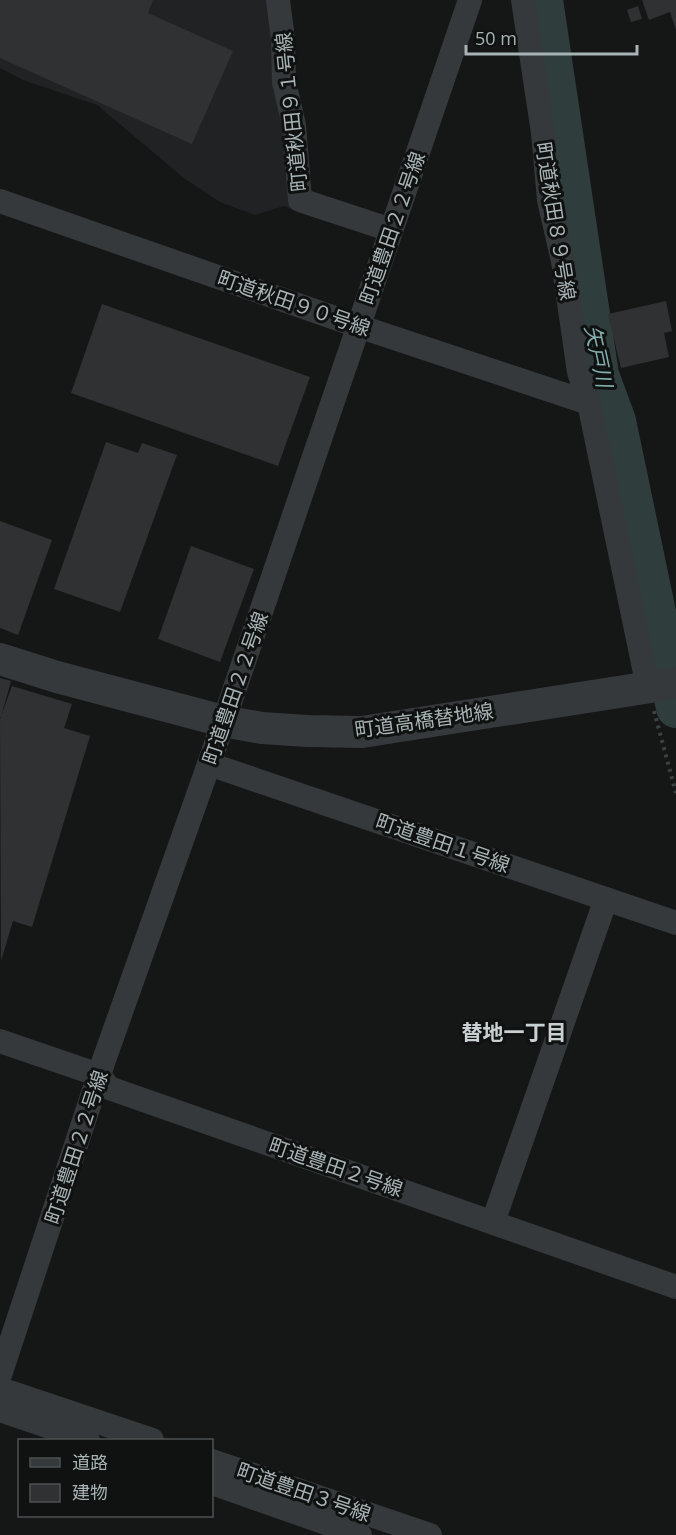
<svg xmlns="http://www.w3.org/2000/svg" width="676" height="1535" font-family="'Open Sans','Noto Sans JP',sans-serif">
	<rect width="100%" height="100%" fill="#151616"/>
	<path fill="#212223" d="M0 0H271L294 210 284 206 255 215 220 202 185 179 97 105 23 80 0 68Z"/>
	<g fill="none" stroke-linecap="round" stroke-linejoin="round">
		<path stroke="#2f3e3d" stroke-width="40" d="M543 0 599 375 616 421 676 708"/>
	</g>
	<g fill="#303132">
		<path d="M0 0H153L148 13 233 51 192 144 0 58Z"/>
		<path d="M642 0H676V30L670 12 649 20Z"/>
		<path d="M638 6 642 19 631 22 627 10Z"/>
		<path d="M666 301 672 331 664 333 669 357 621 368 608 314Z"/>
		<path d="M102 304 310 377 278 466 71 393Z"/>
		<path d="M106 442 138 453 142 443 177 455 120 612 54 589Z"/>
		<path d="M0 521 52 540 18 635 0 628Z"/>
		<path d="M191 546 254 569 220 662 158 639Z"/>
		<path d="M0 678 11 681 1 717H0Z"/>
		<path d="M12 686 72 704 64 728 90 736 32 927 13 921 1 961 0 719Z"/>
	</g>
	<g fill="none" stroke-linecap="round" stroke-linejoin="round">
		<path stroke="#3c4142" stroke-width="4" stroke-dasharray="3 4.5" stroke-linecap="butt" d="M654 711 676 793"/>
		<g stroke="#36393b" stroke-width="24">
			<path d="M278 0 283 39 284 82 294 125 300 200 391 230"/>
			<path d="M523 0 543 133 549 200 563 261 579 372 589 403 648 687"/>
			<path d="M0 201 358 326 589 403"/>
			<path d="M209 764 676 923"/>
			<path d="M0 1041 99 1075 109 1088 676 1287"/>
			<path d="M493 1222 606 899"/>
			<path d="M0 1375 104 1060 209 764 470 0"/>
			<path d="M0 1389 152 1440"/>
			<path d="M0 1410 88 1440"/>
			<path d="M212 1461 430 1535"/>
			<path d="M212 1483 360 1535"/>
		</g>
		<path stroke="#36393b" stroke-width="32" d="M0 659 57 677 223 721 262 728 307 731 362 732 676 683"/>
	</g>
	<g text-anchor="middle" dominant-baseline="central" stroke-width="6" stroke-linejoin="round" paint-order="stroke">
		<g font-size="20" fill="#a8b3b5" stroke="#101111">
			<text transform="translate(291 112) rotate(-96)">町道秋田９１号線</text>
			<text transform="translate(556 221) rotate(81)">町道秋田８９号線</text>
			<text transform="translate(392 228) rotate(-71)">町道豊田２２号線</text>
			<text transform="translate(294 303) rotate(19)">町道秋田９０号線</text>
			<text transform="translate(235 688) rotate(-71)">町道豊田２２号線</text>
			<text transform="translate(424 720) rotate(-8)">町道高橋替地線</text>
			<text transform="translate(443 843) rotate(19)">町道豊田１号線</text>
			<text transform="translate(76 1147) rotate(-72)">町道豊田２２号線</text>
			<text transform="translate(336 1167) rotate(19)">町道豊田２号線</text>
			<text transform="translate(304 1492) rotate(19)">町道豊田３号線</text>
		</g>
		<g font-size="21" font-style="italic" fill="#82adac" stroke="#101111">
			<text transform="translate(599 356) rotate(78)">矢戸川</text>
		</g>
		<g font-size="21" font-weight="bold" fill="#c9d0d2" stroke="#101111">
			<text x="514" y="1032">替地一丁目</text>
		</g>
	</g>
	<rect x="18" y="1439" width="195" height="78" fill="#101111" stroke="#4d5253" stroke-width="1.5"/>
	<rect x="30" y="1458" width="30" height="9" fill="#36393b" stroke="#4d5253" stroke-width="1.5"/>
	<text x="72" y="1469" font-size="18" fill="#a8b3b5">道路</text>
	<rect x="30" y="1484" width="30" height="18" fill="#303132" stroke="#4d5253" stroke-width="1.5"/>
	<text x="72" y="1499" font-size="18" fill="#a8b3b5">建物</text>
	<path d="M466 45v9h171v-9" fill="none" stroke="#a8b3b5" stroke-width="3"/>
	<text x="475" y="45" font-size="18" fill="#a8b3b5" stroke="#101111" stroke-width="4.5" paint-order="stroke">50 m</text>
</svg>
